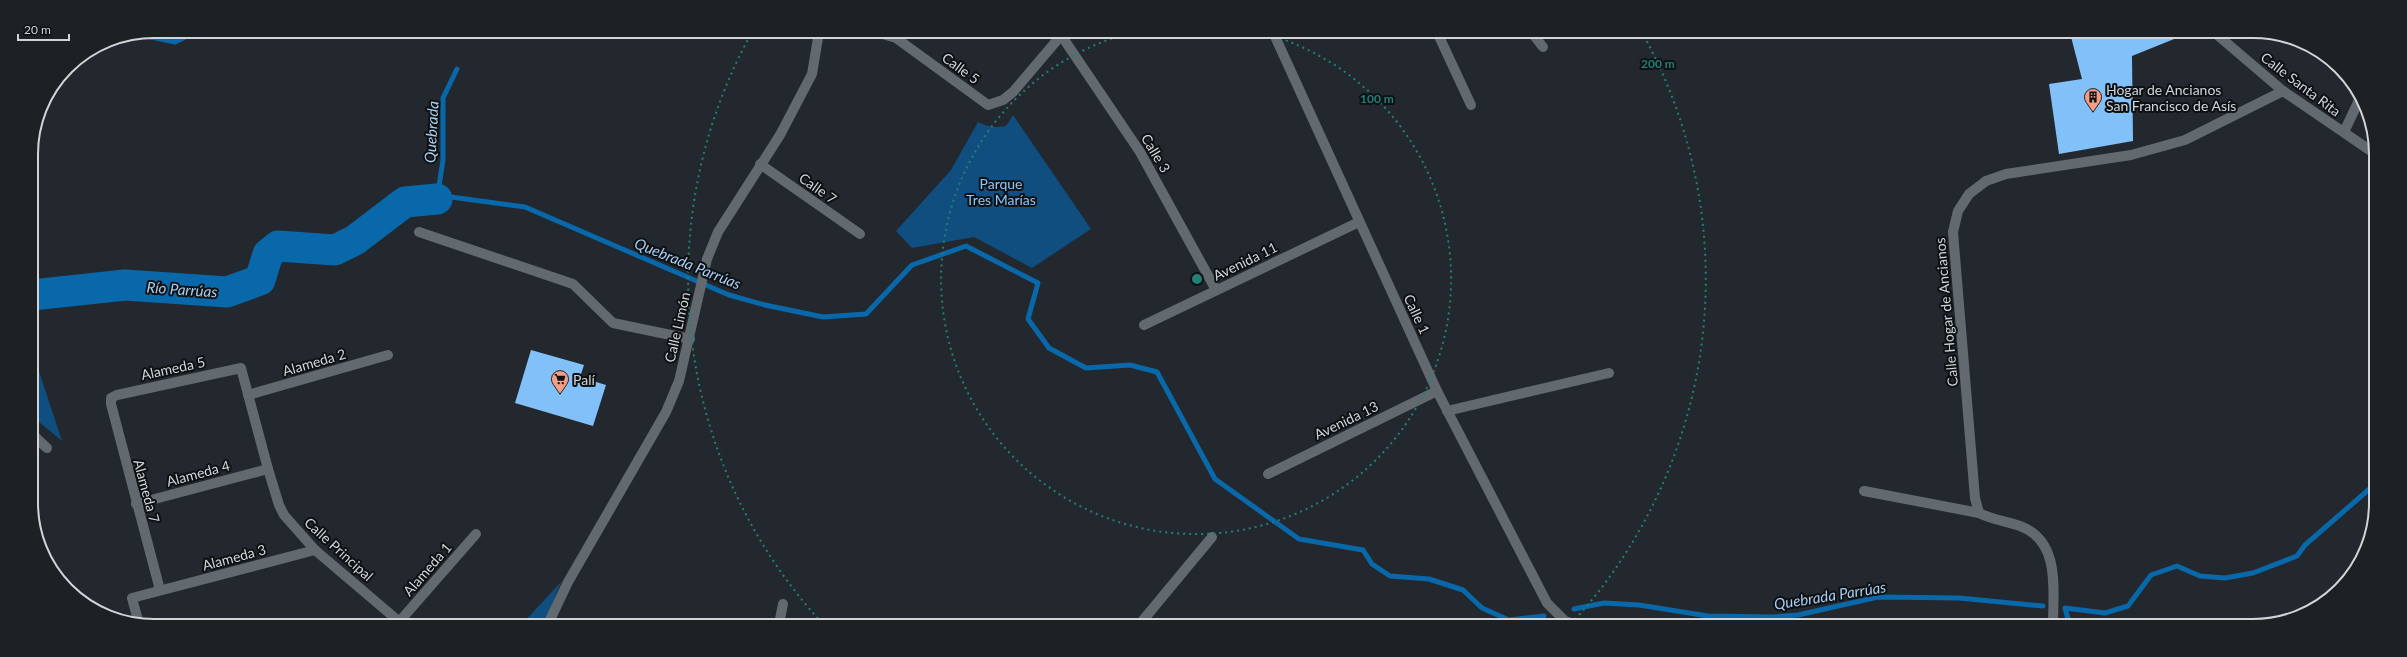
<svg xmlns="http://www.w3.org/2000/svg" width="2407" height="657" font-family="Lato,sans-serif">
	<rect width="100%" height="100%" fill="#22282e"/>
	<g fill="#0f4e7e">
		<path d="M1013 115 1091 229 1032 268 974 237 912 248 896 231 951 170 978 122C988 127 995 128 1006 126Z"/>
		<path d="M32 352 33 353 62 441 33 417Z"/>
		<path d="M561 582 544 624H522Z"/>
	</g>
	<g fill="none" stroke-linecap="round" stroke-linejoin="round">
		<g stroke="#0968a9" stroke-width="5">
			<path d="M137 34 175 42 197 31"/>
			<path d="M457 69 443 98V160L437 199 451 197 525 207 729 295 765 305 823 317 866 314 912 265 966 246 1038 283 1028 319 1049 348 1086 368 1130 365 1157 372 1215 479 1299 539 1363 550 1372 564 1390 576 1429 579 1463 590 1482 608 1509 620 1544 616"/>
			<path d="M1574 609 1604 603 1639 605 1708 616 1772 617 1798 615 1878 597 1959 598 2043 606"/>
			<path d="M2070 626 2065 608 2105 613 2128 606 2151 575 2177 566 2200 576 2225 578 2253 573 2297 556 2305 545 2374 485"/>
		</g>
		<path stroke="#0968a9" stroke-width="31" d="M32 295 125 285 227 292 260 280 268 254 278 246 335 250 355 240 405 202 437 199"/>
	</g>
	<g fill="#82c0f9">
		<path d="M2070 33H2189L2132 56 2133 141 2059 154 2049 84 2082 79Z"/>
		<path d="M531 350 584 365 580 377 606 385 593 426 515 403Z"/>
	</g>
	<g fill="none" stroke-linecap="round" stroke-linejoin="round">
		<g stroke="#62696f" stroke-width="10">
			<path d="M876 32 896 38 988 105 1003 100 1013 92 1064 32"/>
			<path d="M1273 32 1437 391 1547 603 1565 621 1576 625"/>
			<path d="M1437 32 1471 105"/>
			<path d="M1532 33 1543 47"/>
			<path d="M2215 33 2283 91 2374 153"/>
			<path d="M1061 35 1140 152 1216 290"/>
			<path d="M2344 132 2361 96"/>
			<path d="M760 164 860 234"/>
			<path d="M419 232 573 284 613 323 690 339"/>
			<path d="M1144 325 1359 222"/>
			<path d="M248 395 388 355"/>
			<path d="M1447 411 1609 373"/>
			<path d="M33 435 47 448"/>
			<path d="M1268 474 1437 391"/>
			<path d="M1864 491 1979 513"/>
			<path d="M136 504 268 469"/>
			<path d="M160 590 111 404V398L117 395 241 368 268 469 279 505 284 515 315 550 402 624"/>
			<path d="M399 622 476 534"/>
			<path d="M139 624 132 598 315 550"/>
			<path d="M548 624 568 582 666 412 679 381 707 259 718 232 780 135 812 74 819 32"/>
			<path d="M779 624 783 604"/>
			<path d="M1139 625 1212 537"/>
			<path d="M2053 626C2053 590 2061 541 2020 526 2006 521 1993 520 1979 513L1975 498 1953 232 1958 211 1969 194 1986 181 2006 174 2131 155 2185 140 2283 91"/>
		</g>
	</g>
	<g fill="none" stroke="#228079" stroke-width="2" stroke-dasharray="2 4">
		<path d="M1263 33A255 255 0 1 1 1133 32"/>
		<path d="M822 623A509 509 0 0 1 752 32M1644 36A509 509 0 0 1 1572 623"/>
	</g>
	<defs>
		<g id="building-pin" transform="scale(0.9)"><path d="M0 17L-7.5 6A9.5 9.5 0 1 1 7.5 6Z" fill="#f39f86" stroke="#0e1113"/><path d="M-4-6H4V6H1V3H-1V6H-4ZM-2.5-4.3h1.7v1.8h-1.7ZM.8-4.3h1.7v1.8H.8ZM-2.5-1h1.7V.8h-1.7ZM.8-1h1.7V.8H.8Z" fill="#111"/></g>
		<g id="supermarket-pin" transform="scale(0.9)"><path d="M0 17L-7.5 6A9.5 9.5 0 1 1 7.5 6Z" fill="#f39f86" stroke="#0e1113"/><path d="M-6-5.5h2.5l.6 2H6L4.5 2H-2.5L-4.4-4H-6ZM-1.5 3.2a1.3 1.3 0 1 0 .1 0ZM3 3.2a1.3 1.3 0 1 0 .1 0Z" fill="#111"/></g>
	</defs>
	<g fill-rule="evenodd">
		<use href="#building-pin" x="2093" y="97"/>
		<use href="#supermarket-pin" x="560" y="379"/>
	</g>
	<g text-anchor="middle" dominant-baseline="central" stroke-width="4" stroke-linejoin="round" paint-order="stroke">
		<g font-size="14" fill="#d1d5d9" stroke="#0e1113">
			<text transform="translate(961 68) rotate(36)">Calle 5</text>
			<text transform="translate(2301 84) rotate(37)">Calle Santa Rita</text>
			<text transform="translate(1156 153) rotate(59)">Calle 3</text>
			<text transform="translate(818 188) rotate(35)">Calle 7</text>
			<text transform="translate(1245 261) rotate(-26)">Avenida 11</text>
			<text transform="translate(1946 312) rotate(-95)">Calle Hogar de Ancianos</text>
			<text transform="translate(1417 314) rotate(65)">Calle 1</text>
			<text transform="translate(677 327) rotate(-77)">Calle Limón</text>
			<text transform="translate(314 362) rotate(-16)">Alameda 2</text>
			<text transform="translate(173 368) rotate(-12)">Alameda 5</text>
			<text transform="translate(1346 420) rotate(-26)">Avenida 13</text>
			<text transform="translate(198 473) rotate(-15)">Alameda 4</text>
			<text transform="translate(147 491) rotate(75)">Alameda 7</text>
			<text transform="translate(339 549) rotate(42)">Calle Principal</text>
			<text transform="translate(234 557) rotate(-15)">Alameda 3</text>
			<text transform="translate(427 569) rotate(-49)">Alameda 1</text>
		</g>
		<g font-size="14" fill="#d1d5d9" stroke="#0e1113" text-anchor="start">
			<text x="2106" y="89">Hogar de Ancianos<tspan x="2106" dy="16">San Francisco de Asís</tspan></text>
			<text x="573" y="379">Palí</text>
		</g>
		<g font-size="14" fill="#8dc6fa" stroke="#0e1113">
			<text x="1001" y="183">Parque<tspan x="1001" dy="16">Tres Marías</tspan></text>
		</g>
		<g font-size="15" font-style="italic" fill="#a8cef1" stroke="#0e1113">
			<text transform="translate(431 132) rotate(-87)">Quebrada</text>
			<text transform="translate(688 263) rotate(22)">Quebrada Parrúas</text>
			<text transform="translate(182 289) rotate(4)">Río Parrúas</text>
			<text transform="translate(1830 595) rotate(-9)">Quebrada Parrúas</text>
		</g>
	</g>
	<path d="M0 0H2407V657H0ZM154 38H2253A116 116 0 0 1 2369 154V503A116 116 0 0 1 2253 619H154A116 116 0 0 1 38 503V154A116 116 0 0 1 154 38Z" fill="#1e2123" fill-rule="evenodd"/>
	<path fill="none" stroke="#d1d5d9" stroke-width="2" d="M154 38H2253A116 116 0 0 1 2369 154V503A116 116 0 0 1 2253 619H154A116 116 0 0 1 38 503V154A116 116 0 0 1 154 38Z"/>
	<circle cx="1197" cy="279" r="6" fill="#228079" stroke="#0e1113" stroke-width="2"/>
	<g font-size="12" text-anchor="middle" font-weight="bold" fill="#228079" stroke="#0e1113" stroke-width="4" stroke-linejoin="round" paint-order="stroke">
		<text x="1658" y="68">200 m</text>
		<text x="1377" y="103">100 m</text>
	</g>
	<path d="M18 34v6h51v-6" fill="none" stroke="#d1d5d9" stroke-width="2"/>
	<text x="24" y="34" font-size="12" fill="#d1d5d9" stroke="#0e1113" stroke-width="3" paint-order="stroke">20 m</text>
</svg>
